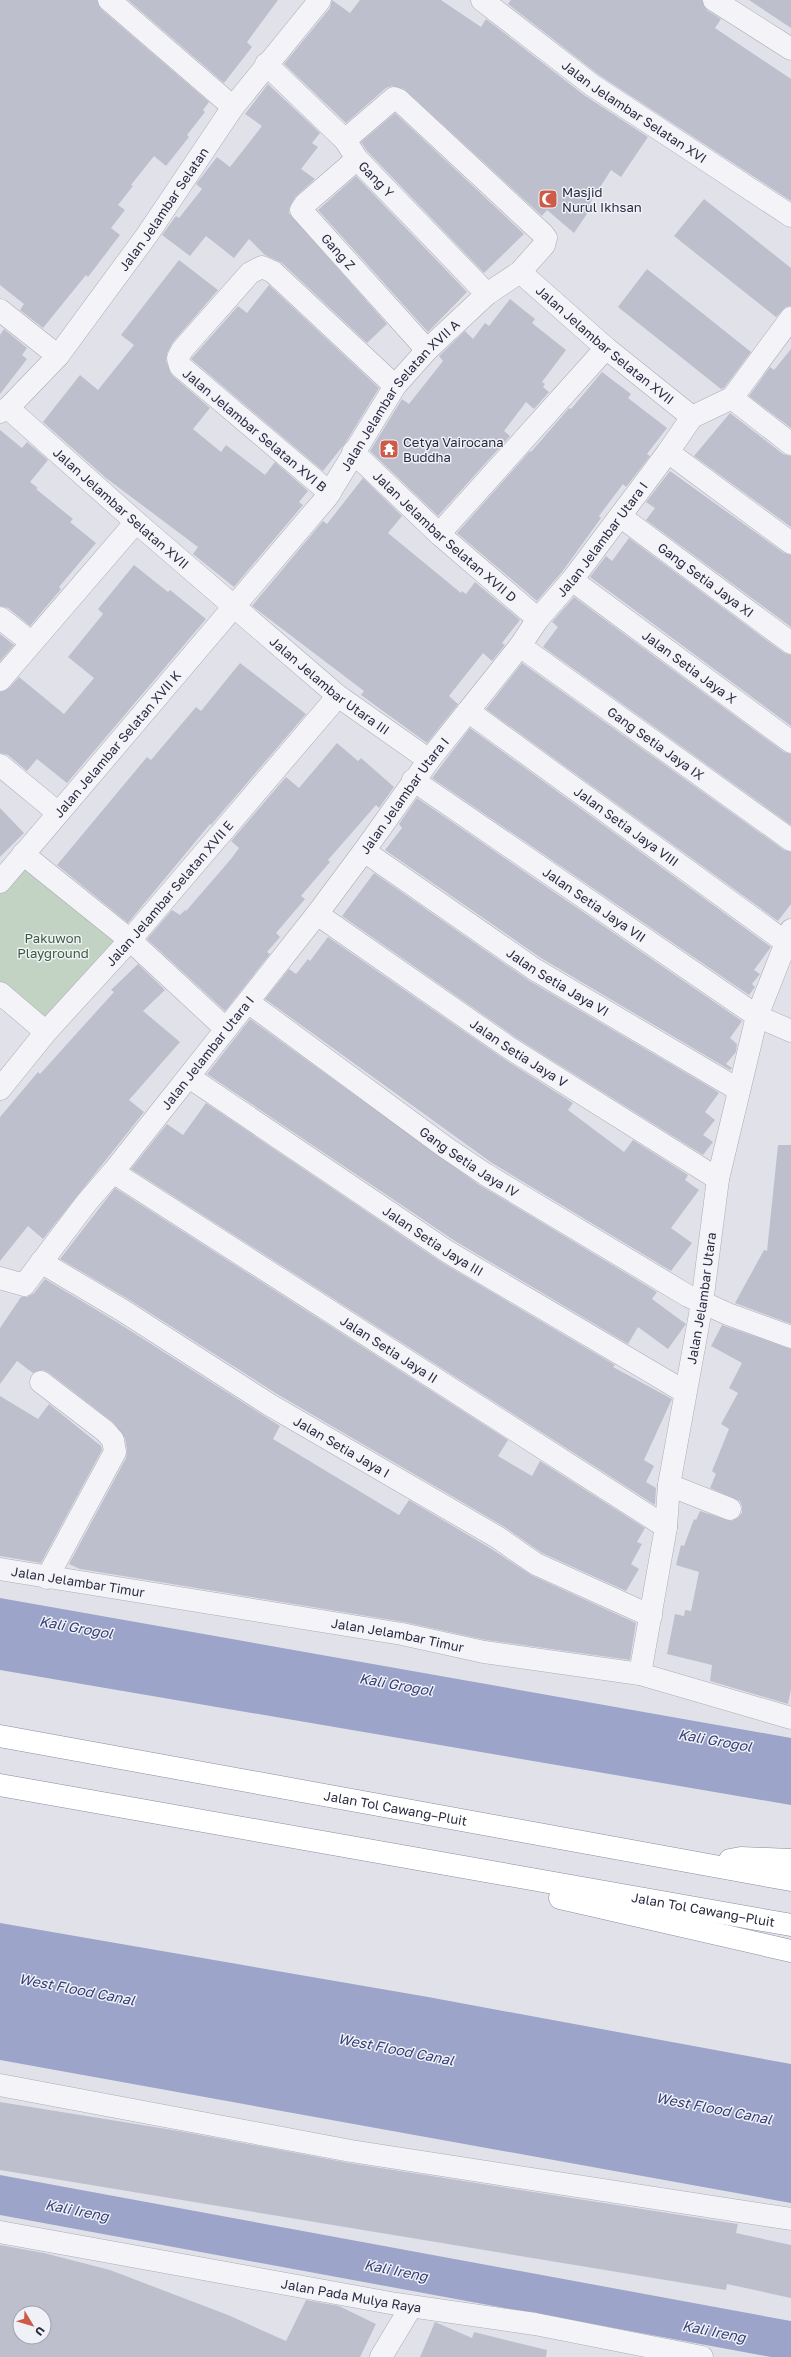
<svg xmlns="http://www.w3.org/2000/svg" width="791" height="2357" font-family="'Golos Text',sans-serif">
	<rect width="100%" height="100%" fill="#e1e2e9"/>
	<path fill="#c2d3c3" d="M23 854 130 940 46 1032 0 993V882Z"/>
	<g fill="#9ca5c9">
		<path d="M0 1598 791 1738V1805L0 1670Z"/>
		<path d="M0 1923 428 1997 791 2064V2203L0 2060Z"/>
		<path d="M0 2175 791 2321V2357H771L0 2215Z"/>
	</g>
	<g fill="#bebfcc" fill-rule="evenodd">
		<path d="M0 0H97L101 9 209 102 203 110 205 112 187 135 189 137 166 166 154 156 131 185 133 186 118 205 125 210 111 228 120 235 88 277 86 275 43 328 20 310 24 304 0 285Z"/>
		<path d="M128 0H278L247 42 252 47 224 83Z"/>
		<path d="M332 0 350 13 360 0H441L481 27 486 19 584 95 648 137 621 177 611 170 590 203 593 205 574 233 547 210 542 216 404 89 392 86 386 88 346 123 284 64 330 8Z"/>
		<path d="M511 0H702L707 10 721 19 715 28 791 79V201L599 75 508 4Z"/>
		<path d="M749 0H791V28Z"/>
		<path d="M268 84 320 133 312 143 318 147 301 169 315 179 295 197 289 208V213L387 324 367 343 282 263 265 255 249 239 234 258 206 236 190 256 162 235 176 216 179 218 202 189 196 184 217 157 230 167 262 126 245 114Z"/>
		<path d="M395 113 524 234 484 273 367 151 361 142Z"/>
		<path d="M356 176 467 292 428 332 318 210Z"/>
		<path d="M704 199 791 268V306L786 307 776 317 674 236Z"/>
		<path d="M179 260 218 290 173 342 167 353 166 361 172 375 210 408 193 429 221 452 226 445 265 475 275 462 308 491 299 502 303 505 234 587 193 554 198 547 106 478 43 422 80 375 98 390 134 345 121 335Z"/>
		<path d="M647 269 751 352 724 388 721 389 618 307Z"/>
		<path d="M269 285 379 388 346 442 323 471 191 359 238 306 247 313Z"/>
		<path d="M510 299 535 319 532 323 566 350 542 382 545 384 543 387 549 392 534 409 526 402 504 431 510 436 438 516 370 451 402 399 409 404 443 361 439 356 465 331 473 339 485 323 489 326Z"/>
		<path d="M4 329 27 348 22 355 27 359 0 394V335Z"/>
		<path d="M791 349V428L749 396 770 367 774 370Z"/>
		<path d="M602 372 631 394 628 398 667 428 647 454 650 456 626 487 623 484 599 516 601 518 562 572 537 601 457 533 530 451 531 452 569 408 571 409Z"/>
		<path d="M730 413 783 454 791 456V527L694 456Z"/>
		<path d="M0 430 22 448 27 442 48 460 30 482 38 488 36 489 73 519 70 522 96 543 59 587 61 589 30 626 8 608 0 606Z"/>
		<path d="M670 471 784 553 791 555V627L646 520 655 508 646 502Z"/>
		<path d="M363 478 402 516 388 533 461 593 462 591 466 594 475 582 520 620 502 643 505 645 492 661 483 653 449 696 458 704 427 743 361 695 364 691 252 606 323 521 327 524Z"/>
		<path d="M629 538 784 653 791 655V726L590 577 606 556 612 561Z"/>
		<path d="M134 565 168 592 170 590 206 619 67 783 37 759 27 771 8 755 0 753V692L9 688 19 677 64 714 94 678 68 657 103 614 98 609Z"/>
		<path d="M574 597 784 752 791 754V825L543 647 558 627 552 622Z"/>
		<path d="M0 634 14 645 0 661Z"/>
		<path d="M240 663 306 714 211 825 210 824 128 923 57 865 147 757 151 760 196 707 201 711Z"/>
		<path d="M522 663 784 850 791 852V904L778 921 486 709Z"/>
		<path d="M470 728 771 947 754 970 760 974 752 984 755 987 749 995 432 778Z"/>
		<path d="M337 743 358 761 361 758 394 787 379 808 376 805 328 860 330 862 301 896 305 899 276 933 280 937 267 952 270 954 225 1011 147 939 172 910 180 915 185 910 186 911 231 859 239 848 231 841 286 777 299 788Z"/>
		<path d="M417 798 742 1021 730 1038 737 1044 736 1052 726 1064 732 1068 730 1070 541 958 385 850 402 828 399 824Z"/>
		<path d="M0 808 24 833 0 857Z"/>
		<path d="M374 873 528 980 715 1090 719 1093 705 1112 715 1120 703 1135 713 1142 703 1155 515 1037 342 916Z"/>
		<path d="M328 937 501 1057 573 1103 568 1110 624 1152 633 1140 688 1175 685 1180 699 1190 671 1228 692 1243 671 1271 492 1163 265 999 289 969 296 974 308 959 310 961Z"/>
		<path d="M138 964 165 990 143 1011 180 1042 129 1100 144 1112 43 1239 28 1226 0 1261V1117L38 1072 40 1074 114 992 111 990Z"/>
		<path d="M250 1019 478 1184 657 1292 652 1299 686 1324 668 1349 638 1327 628 1344 455 1241 207 1074Z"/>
		<path d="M206 1103 441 1262 615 1365 613 1367 672 1399 644 1460 654 1466 646 1482 656 1488 655 1505 131 1169 167 1124 183 1135Z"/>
		<path d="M778 1145H791V1324L735 1303 764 1250 767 1251Z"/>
		<path d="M115 1188 508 1440 498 1456 532 1476 540 1461 645 1528 637 1542 642 1544 631 1564 639 1569 626 1591 542 1553 503 1526 277 1394 128 1299 60 1259Z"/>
		<path d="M45 1279 115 1321 280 1426 273 1439 399 1515 409 1500 490 1548 531 1575 636 1623 630 1660 486 1640 404 1622 80 1569 69 1564 126 1458 127 1450 125 1438 114 1423 48 1372 42 1370 33 1373 17 1361 0 1384V1328L21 1297H27L34 1293Z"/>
		<path d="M722 1325 791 1349V1689L788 1704 710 1681 712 1665 667 1654 675 1614 684 1616 685 1610 691 1611 699 1572 676 1565 681 1545 684 1546 694 1519 696 1520 700 1511 731 1521 738 1518 742 1513V1507L740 1501 710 1488 716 1474 712 1471 729 1429 721 1424 738 1393 729 1388 742 1363 711 1346Z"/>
		<path d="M0 1396 38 1419 49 1404 101 1446 102 1450 41 1563 0 1556Z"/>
		<path d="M0 2102 179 2131 349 2163 738 2224 736 2233 791 2245V2298L727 2284 726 2290 0 2170Z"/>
		<path d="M0 2245 44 2253 110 2270 228 2315 286 2341 306 2300 339 2306 376 2324 360 2357H0ZM20 2313H44V2337H20Z"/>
		<path d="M435 2322 472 2338 474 2332 547 2350 546 2357H420Z"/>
	</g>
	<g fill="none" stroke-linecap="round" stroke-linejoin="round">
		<g stroke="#aaabb7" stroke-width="23">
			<g id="minor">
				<path d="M109 0 233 107"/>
				<path id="s1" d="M482 0 592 85 791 216"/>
				<path d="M714 0 791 49"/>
				<path id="s2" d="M266 64 345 140 357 159 487 294"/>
				<path id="s3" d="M357 159 305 204 301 210 427 350"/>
				<path id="s4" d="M520 272 606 348 692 417"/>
				<path d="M0 310 58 356"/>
				<path d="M732 398 791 444"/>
				<path id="s5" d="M8 408 136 522 338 696 429 760"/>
				<path id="s6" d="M0 412 8 408 58 356 147 235 233 107 320 0"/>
				<path id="s7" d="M353 452 439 534 538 619"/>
				<path d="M668 452 791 543"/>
				<path d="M330 493 180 366 178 358 182 350 250 273 262 267 273 272 395 386"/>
				<path id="s8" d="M620 516 791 643"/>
				<path d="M439 534 606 348"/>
				<path id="s9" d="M572 580 791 742"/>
				<path d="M0 618 31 642"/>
				<path id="s10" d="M520 646 791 840"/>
				<path d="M0 680 136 522"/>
				<path id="s11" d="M468 711 791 946"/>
				<path d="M0 765 57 812"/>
				<path id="s12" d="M413 780 757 1016 791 1031"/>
				<path id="s13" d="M364 851 534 969 739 1090"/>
				<path d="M23 854 130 940 226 1029"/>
				<path id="s14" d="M0 882 327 497 395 386 427 350 487 294 520 272 544 245 546 238 543 234 399 100 394 98 345 140"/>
				<path id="s15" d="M317 914 508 1047 718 1179"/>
				<path d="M0 993 46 1032"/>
				<path id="s16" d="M248 1002 445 1147 485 1174 688 1296 728 1314 791 1337"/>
				<path id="s17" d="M189 1077 448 1252 685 1392"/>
				<path id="s18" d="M0 1089 46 1032 130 940 338 696"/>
				<path id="s19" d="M113 1172 666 1527"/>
				<path id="s20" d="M41 1262 122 1310 270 1405 497 1537 536 1564 651 1616"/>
				<path id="s21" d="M0 1278 24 1285 87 1202 113 1172 317 914 364 851 429 760 520 646 538 619 572 580 668 452 692 417 732 398 791 318"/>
				<path d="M41 1382 105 1431 113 1440 115 1452 47 1578"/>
				<path d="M669 1485 730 1509"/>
				<path id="s22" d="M0 1569 402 1634 484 1652 640 1674 791 1718"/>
				<path id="s23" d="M640 1674 666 1527 669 1485 702 1303 718 1179 757 1016 791 930"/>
				<path d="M0 2085 351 2151 791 2219"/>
				<path id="s24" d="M0 2232 396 2304 535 2324 702 2357"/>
				<path d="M381 2357 411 2307"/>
			</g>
		</g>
		<g stroke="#888ba0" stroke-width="23">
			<g id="highway">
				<path id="s25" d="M0 1736 791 1880"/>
				<path id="s26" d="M0 1785 791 1925"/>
				<path d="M730 1860 741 1858 791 1860"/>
				<path d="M560 1898 791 1951"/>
			</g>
		</g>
		<use href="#minor" stroke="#f4f4f8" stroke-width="22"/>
		<use href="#highway" stroke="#fff" stroke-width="22"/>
	</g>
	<defs>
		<g id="mosque-square" transform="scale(1)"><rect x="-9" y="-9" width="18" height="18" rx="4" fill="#cd5b47" stroke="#f0f1f7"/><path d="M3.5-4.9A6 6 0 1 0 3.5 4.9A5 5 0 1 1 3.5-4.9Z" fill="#fff"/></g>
		<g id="temple-square" transform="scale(1)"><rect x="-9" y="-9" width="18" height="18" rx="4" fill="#cd5b47" stroke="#f0f1f7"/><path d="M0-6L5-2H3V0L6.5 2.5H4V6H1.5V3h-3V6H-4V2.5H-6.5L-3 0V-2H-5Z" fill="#fff"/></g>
	</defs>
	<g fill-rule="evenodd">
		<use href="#mosque-square" x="548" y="199"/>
		<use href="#temple-square" x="389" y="449"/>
	</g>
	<g text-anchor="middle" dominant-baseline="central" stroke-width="3" stroke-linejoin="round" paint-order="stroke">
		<g font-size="13" fill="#292b41" stroke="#f0f1f7">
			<text stroke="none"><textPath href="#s1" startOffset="189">Jalan Jelambar Selatan XVI</textPath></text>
			<text stroke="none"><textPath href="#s2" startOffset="160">Gang Y</textPath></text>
			<text stroke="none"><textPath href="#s6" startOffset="262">Jalan Jelambar Selatan</textPath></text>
			<text stroke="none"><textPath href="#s3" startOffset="132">Gang Z</textPath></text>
			<text stroke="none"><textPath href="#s4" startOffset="112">Jalan Jelambar Selatan XVII</textPath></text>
			<text stroke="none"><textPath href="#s14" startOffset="631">Jalan Jelambar Selatan XVII A</textPath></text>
			<text transform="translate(255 430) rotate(40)">Jalan Jelambar Selatan XVI B</text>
			<text stroke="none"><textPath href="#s5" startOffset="151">Jalan Jelambar Selatan XVII</textPath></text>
			<text stroke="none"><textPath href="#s7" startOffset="125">Jalan Jelambar Selatan XVII D</textPath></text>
			<text stroke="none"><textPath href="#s21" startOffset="969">Jalan Jelambar Utara I</textPath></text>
			<text stroke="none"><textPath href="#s8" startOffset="107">Gang Setia Jaya XI</textPath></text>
			<text stroke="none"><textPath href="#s9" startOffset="146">Jalan Setia Jaya X</textPath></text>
			<text stroke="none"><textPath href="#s5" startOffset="425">Jalan Jelambar Utara III</textPath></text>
			<text stroke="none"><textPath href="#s10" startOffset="167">Gang Setia Jaya IX</textPath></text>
			<text stroke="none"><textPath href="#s14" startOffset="181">Jalan Jelambar Selatan XVII K</textPath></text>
			<text stroke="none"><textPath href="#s21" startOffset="645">Jalan Jelambar Utara I</textPath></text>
			<text stroke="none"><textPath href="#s11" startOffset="196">Jalan Setia Jaya VIII</textPath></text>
			<text stroke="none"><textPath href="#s18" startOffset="259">Jalan Jelambar Selatan XVII E</textPath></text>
			<text stroke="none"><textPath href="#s12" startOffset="220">Jalan Setia Jaya VII</textPath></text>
			<text stroke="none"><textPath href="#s13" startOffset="234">Jalan Setia Jaya VI</textPath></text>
			<text stroke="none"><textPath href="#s21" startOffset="321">Jalan Jelambar Utara I</textPath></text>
			<text stroke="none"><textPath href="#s15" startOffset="245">Jalan Setia Jaya V</textPath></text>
			<text stroke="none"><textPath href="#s16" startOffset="273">Gang Setia Jaya IV</textPath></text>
			<text stroke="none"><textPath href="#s17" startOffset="294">Jalan Setia Jaya III</textPath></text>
			<text stroke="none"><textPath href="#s23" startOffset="381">Jalan Jelambar Utara</textPath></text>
			<text stroke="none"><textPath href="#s19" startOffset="328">Jalan Setia Jaya II</textPath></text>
			<text stroke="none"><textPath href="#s20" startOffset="353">Jalan Setia Jaya I</textPath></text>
			<text stroke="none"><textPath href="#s22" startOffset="79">Jalan Jelambar Timur</textPath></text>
			<text stroke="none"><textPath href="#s22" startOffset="403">Jalan Jelambar Timur</textPath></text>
			<text stroke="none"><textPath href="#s25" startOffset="402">Jalan Tol Cawang–Pluit</textPath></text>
			<text stroke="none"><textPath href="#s26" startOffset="714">Jalan Tol Cawang–Pluit</textPath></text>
			<text stroke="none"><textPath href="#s24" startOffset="357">Jalan Pada Mulya Raya</textPath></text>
		</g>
		<g font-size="13" fill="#292b41" stroke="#f0f1f7" text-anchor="start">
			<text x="562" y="192">Masjid<tspan x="562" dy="15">Nurul Ikhsan</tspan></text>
			<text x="403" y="442">Cetya Vairocana<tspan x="403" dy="15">Buddha</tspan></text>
		</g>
		<g font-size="13" fill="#375d3b" stroke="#f0f1f7">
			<text x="53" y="938">Pakuwon<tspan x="53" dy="15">Playground</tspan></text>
		</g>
		<g font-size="14" font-style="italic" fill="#343d75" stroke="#f0f1f7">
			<text transform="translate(76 1627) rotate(10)">Kali Grogol</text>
			<text transform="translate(396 1684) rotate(10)">Kali Grogol</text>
			<text transform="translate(715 1740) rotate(10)">Kali Grogol</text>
			<text transform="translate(77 1989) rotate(11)">West Flood Canal</text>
			<text transform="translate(396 2049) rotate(11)">West Flood Canal</text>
			<text transform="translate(714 2108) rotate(11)">West Flood Canal</text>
			<text transform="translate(77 2210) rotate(11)">Kali Ireng</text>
			<text transform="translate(396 2270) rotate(11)">Kali Ireng</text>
			<text transform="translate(714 2331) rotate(11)">Kali Ireng</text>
		</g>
	</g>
	<g transform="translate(32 2325) rotate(128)"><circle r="19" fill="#f0f1f7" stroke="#a0a2ae"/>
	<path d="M0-3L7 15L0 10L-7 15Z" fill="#cd5b47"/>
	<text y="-6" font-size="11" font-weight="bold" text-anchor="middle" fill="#292b41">U</text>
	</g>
</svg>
